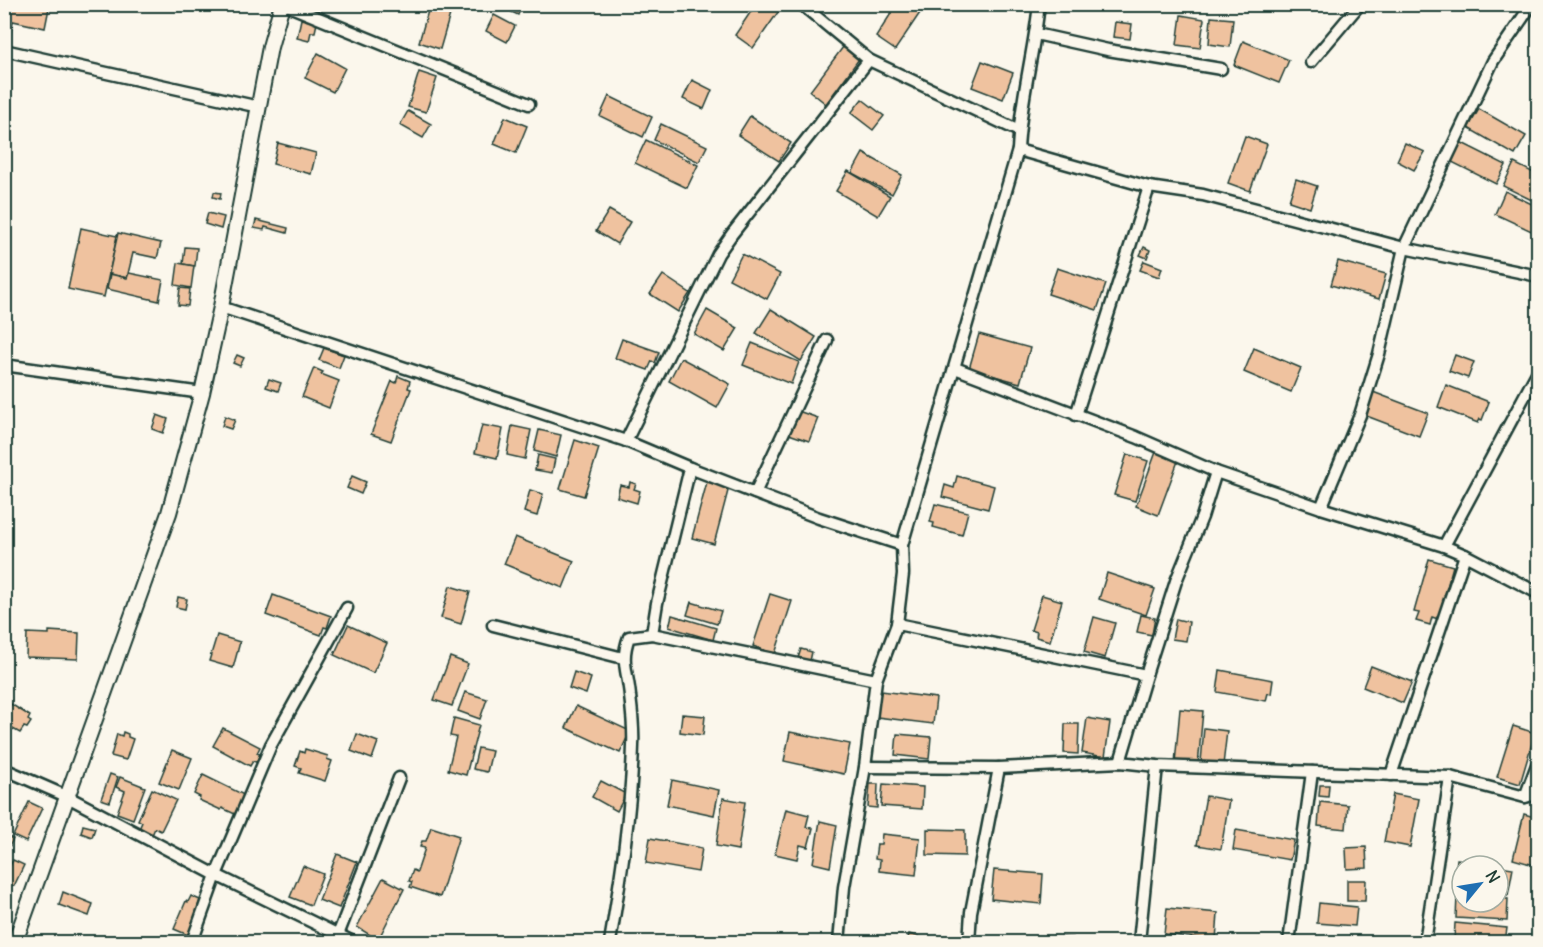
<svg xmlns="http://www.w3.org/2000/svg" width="1543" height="947" font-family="Delius,sans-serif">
	<rect width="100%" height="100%" fill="#fbf7ec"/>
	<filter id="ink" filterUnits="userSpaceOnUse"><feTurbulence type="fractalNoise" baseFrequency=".0167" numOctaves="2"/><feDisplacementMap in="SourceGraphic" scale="12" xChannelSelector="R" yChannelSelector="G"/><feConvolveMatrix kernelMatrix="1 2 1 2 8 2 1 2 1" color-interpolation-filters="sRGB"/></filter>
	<g filter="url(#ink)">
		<g fill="#efc29f" stroke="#1f3d34" stroke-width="1.5">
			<path d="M4 4H32L49 8 45 28 13 21 8 46 4 45Z"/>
			<path d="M430 4H453L440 49 419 42Z"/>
			<path d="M520 4 522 5 518 15 497 5Z"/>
			<path d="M756 4H775L781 8 753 48 735 35Z"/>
			<path d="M897 4H926L895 50 876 37Z"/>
			<path d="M494 15 515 26 507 42 486 31Z"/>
			<path d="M1181 15 1204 19 1200 48 1177 45Z"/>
			<path d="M1211 17 1233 19 1230 47 1209 44Z"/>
			<path d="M301 19 317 23 315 32H311L309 41 297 38Z"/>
			<path d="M1115 22 1132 24 1130 39 1113 37Z"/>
			<path d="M1243 41 1289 60 1279 83 1234 65Z"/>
			<path d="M843 47 859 59 826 104 810 91Z"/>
			<path d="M318 53 345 68 333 92 305 78Z"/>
			<path d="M982 61 1013 73 1003 99 972 87Z"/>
			<path d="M419 72 437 78 426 112 408 107Z"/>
			<path d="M692 80 712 90 704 109 683 99Z"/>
			<path d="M609 96 652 117 643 137 600 116Z"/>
			<path d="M862 99 884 116 873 130 851 113Z"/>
			<path d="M1479 109 1526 136 1515 155 1468 128Z"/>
			<path d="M408 111 431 124 423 138 400 125Z"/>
			<path d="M750 116 791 143 779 161 738 135Z"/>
			<path d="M505 117 527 126 516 153 494 144Z"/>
			<path d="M661 124 707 146 699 162 654 140Z"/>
			<path d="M1245 136 1267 144 1250 191 1228 183Z"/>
			<path d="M646 140 698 165 687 188 635 163Z"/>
			<path d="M1458 141 1506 165 1496 184 1448 160Z"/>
			<path d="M278 143 316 153 311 174 273 164Z"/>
			<path d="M1405 143 1425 152 1414 170 1397 161Z"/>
			<path d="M863 153 902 175 892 194 852 173Z"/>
			<path d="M1514 163 1538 175V203L1503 186Z"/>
			<path d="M848 171 890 196 878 216 836 191Z"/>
			<path d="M1296 179 1317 186 1310 208 1289 201Z"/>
			<path d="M1505 191 1538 207V234L1495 214Z"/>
			<path d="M214 192 221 193 220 199 213 197Z"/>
			<path d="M609 210 630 222 617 244 596 231Z"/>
			<path d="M208 213 224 217 221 229 205 224Z"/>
			<path d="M256 220 288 228 287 233 265 227 264 230 254 228Z"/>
			<path d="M81 228 117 236 104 297 68 289Z"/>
			<path d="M118 233 161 243 157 258 133 253 127 278 109 274Z"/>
			<path d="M185 247 197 248 195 266 183 264Z"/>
			<path d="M1144 247 1150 250 1147 258 1140 255Z"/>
			<path d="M742 254 780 274 767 299 729 279Z"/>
			<path d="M1144 261 1162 268 1159 277 1140 270Z"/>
			<path d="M1338 261 1386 274 1379 299 1331 285Z"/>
			<path d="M178 263 194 266 191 288 175 285Z"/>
			<path d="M1057 268 1106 284 1097 310 1048 294Z"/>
			<path d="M129 273 163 280 159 301 107 289 110 274 127 278Z"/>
			<path d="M663 275 690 293 678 312 650 294Z"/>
			<path d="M180 288 190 289 188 306 178 305Z"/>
			<path d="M771 309 816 337 801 361 756 333Z"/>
			<path d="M707 310 738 328 724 351 694 334Z"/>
			<path d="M979 334 1030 348 1020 383 969 369Z"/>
			<path d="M622 339 659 352 655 363 652 361 648 370 615 358Z"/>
			<path d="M752 343 799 362 791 384 743 365Z"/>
			<path d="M324 348 344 355 339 368 319 360Z"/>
			<path d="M1254 348 1301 368 1291 392 1244 372Z"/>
			<path d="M237 355 244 358 240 366 233 363Z"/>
			<path d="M1455 355 1474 362 1468 378 1449 371Z"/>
			<path d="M681 358 730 384 717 408 669 381Z"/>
			<path d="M314 368 323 372 321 374 339 381 329 408 302 397Z"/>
			<path d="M398 376 410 381 408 388 411 389 391 441 371 434 392 381 396 383Z"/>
			<path d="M269 379 281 383 278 391 266 387Z"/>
			<path d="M1446 385 1489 402 1482 420 1480 419 1478 423 1438 407Z"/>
			<path d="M1373 392 1428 413 1419 436 1364 415Z"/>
			<path d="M798 411 818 418 809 441 789 434Z"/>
			<path d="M157 415 168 419 163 433 152 429Z"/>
			<path d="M225 416 235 420 231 429 222 426Z"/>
			<path d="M482 425 503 429 497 458 475 453Z"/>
			<path d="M512 426 531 430 525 459 507 455Z"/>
			<path d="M539 430 561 435 556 457 534 451Z"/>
			<path d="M575 440 599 448 584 496 560 489Z"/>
			<path d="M1156 452 1178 461 1158 515 1136 506Z"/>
			<path d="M1127 454 1148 461 1135 501 1114 495Z"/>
			<path d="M538 455 555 459 552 473 535 470Z"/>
			<path d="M352 476 366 482 361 494 347 488Z"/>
			<path d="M957 476 994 486 988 509 942 497 945 485 954 488Z"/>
			<path d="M630 482 636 484 634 489 640 491 637 503 617 497 620 485 629 487Z"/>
			<path d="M707 482 729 487 714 544 692 538Z"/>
			<path d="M530 490 543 494 537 516 524 512Z"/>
			<path d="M935 504 968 512 962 535 933 527 934 523 930 522Z"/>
			<path d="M515 537 574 561 563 588 504 564Z"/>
			<path d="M1429 559 1453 566 1438 619 1432 617 1430 625 1416 621 1419 613 1414 612Z"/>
			<path d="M1107 573 1155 589 1146 615 1099 599Z"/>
			<path d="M450 586 470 592 461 624 441 618Z"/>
			<path d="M770 594 792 601 775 654 753 646Z"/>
			<path d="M273 595 331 616 327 628 324 627 321 635 266 615Z"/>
			<path d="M1042 595 1062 601 1050 641 1036 637 1037 632 1031 630Z"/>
			<path d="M178 597 187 599 185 609 176 607Z"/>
			<path d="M691 602 721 611 717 624 687 615Z"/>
			<path d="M672 615 716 628 713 640 669 627Z"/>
			<path d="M1141 615 1155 618 1152 635 1137 632Z"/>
			<path d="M1094 617 1115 623 1105 658 1084 652Z"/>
			<path d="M1176 619 1189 622 1186 641 1172 639Z"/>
			<path d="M348 625 387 643 373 673 334 655Z"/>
			<path d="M49 631 79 633 78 659 26 657 27 633 49 634Z"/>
			<path d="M217 635 240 642 233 668 209 661Z"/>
			<path d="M801 649 812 652 810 661 798 658Z"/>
			<path d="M450 657 468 664 452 706 434 700Z"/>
			<path d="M1371 666 1412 682 1403 703 1363 687Z"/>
			<path d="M1220 670 1273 680 1271 694 1268 693 1266 701 1217 692Z"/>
			<path d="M574 672 591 678 586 694 569 688Z"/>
			<path d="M881 691 936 698 933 724 877 717Z"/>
			<path d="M465 692 487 699 480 719 458 711Z"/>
			<path d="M6 701 30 716 28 720 31 722 27 728 24 727 20 733 4 724Z"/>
			<path d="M576 706 630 731 620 753 566 728Z"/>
			<path d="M1180 709 1203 711 1198 765 1175 763Z"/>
			<path d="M682 714 705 716 703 735 680 732Z"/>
			<path d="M454 718 479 725 466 775 448 770 456 737 450 736Z"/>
			<path d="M1087 718 1110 722 1105 757 1082 753Z"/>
			<path d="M1065 724H1079L1078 754 1064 753Z"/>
			<path d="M1513 726 1535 733 1520 784 1497 777Z"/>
			<path d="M223 728 260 747 257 753 260 754 256 762 253 761 250 766 213 746Z"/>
			<path d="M1204 728 1227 731 1223 765 1201 762Z"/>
			<path d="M123 732 128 734V737L133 739 126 760 111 756 117 734 122 736Z"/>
			<path d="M790 732 850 744 844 774 784 761Z"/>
			<path d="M357 734 378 742 372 759 351 751Z"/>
			<path d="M897 734 931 737 929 759 895 755Z"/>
			<path d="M478 748 492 751 487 772 473 769Z"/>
			<path d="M305 749 328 756 327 759 332 761 325 781 299 773 301 768 295 766 300 751 304 753Z"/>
			<path d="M172 750 192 758 179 790 159 782Z"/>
			<path d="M110 774 118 777 110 802 101 799Z"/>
			<path d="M203 775 246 796 237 815 222 808 221 810 199 800 200 797 194 794Z"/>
			<path d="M120 777 145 787 133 819 117 813 125 791 116 787Z"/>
			<path d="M672 780 719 790 714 815 667 805Z"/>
			<path d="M601 781 626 794 617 811 592 797Z"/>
			<path d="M870 784H878L877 808 868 807Z"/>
			<path d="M883 784 923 787 922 809 881 806Z"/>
			<path d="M1320 785H1329L1328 797 1319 796Z"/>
			<path d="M152 789 176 800 161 831 155 828 152 835 139 829 142 822 138 820Z"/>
			<path d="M1393 794 1419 799 1410 847 1384 842Z"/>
			<path d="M1206 796 1229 800 1221 849 1197 845Z"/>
			<path d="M723 798 745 802 738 850 716 846Z"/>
			<path d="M29 802 42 808 26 842 13 836Z"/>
			<path d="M1320 802 1348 805 1346 829 1318 826Z"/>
			<path d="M786 809 809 815 806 827 813 828 808 847 800 845 797 859 775 854Z"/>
			<path d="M1524 814 1538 818V848L1534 865 1513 859Z"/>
			<path d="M820 821 837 825 830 867 813 863Z"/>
			<path d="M83 825 95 828 92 837 81 833Z"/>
			<path d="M431 827 459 836 440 897 410 887 412 882 409 881 413 870 417 872 425 848 420 847 422 841H426Z"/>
			<path d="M927 829 965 830V856L927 855Z"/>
			<path d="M1236 830 1294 840 1290 860 1233 850Z"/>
			<path d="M882 834 920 838 916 875 879 871 880 860 875 859 877 844H881Z"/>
			<path d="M4 835 13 839 4 857Z"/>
			<path d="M650 838 702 848 698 872 646 863Z"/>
			<path d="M1366 847 1367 868 1347 869 1346 848Z"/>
			<path d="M337 854 357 862 339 908 319 900Z"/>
			<path d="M1457 859 1513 868 1508 895 1498 893V866H1462V887L1454 886Z"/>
			<path d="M13 860 24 865 14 886 4 882V877Z"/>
			<path d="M303 866 323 874 311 905 290 897Z"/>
			<path d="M994 870 1043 874 1041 904 991 899Z"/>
			<path d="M383 878 404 889 378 940 357 927Z"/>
			<path d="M1347 880H1366L1365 901H1347Z"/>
			<path d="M63 892 93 904 89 916 59 905Z"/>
			<path d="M191 896 200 900 198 906 200 907 188 935 174 929 186 901 188 902Z"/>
			<path d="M1457 896H1462V902H1498V898L1508 899 1507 921 1456 918Z"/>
			<path d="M1319 903 1357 907 1355 926 1317 923Z"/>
			<path d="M1167 908 1218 913 1216 940 1164 934Z"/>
			<path d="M1455 923 1507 928 1505 942H1454Z"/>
			<path d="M909 934 938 942H907Z"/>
			<path d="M1050 937 1073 938 1072 942H1050Z"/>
		</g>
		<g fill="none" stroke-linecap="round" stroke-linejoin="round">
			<g stroke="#1f3d34" stroke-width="15">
				<g id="minor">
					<path d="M284 4 529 104"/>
					<path d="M801 4 869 60 1019 131"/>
					<path d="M1036 34 1108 50 1221 69"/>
					<path d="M4 50 259 107"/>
					<path d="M1311 62 1360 4"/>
					<path d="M1018 150 1149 187 1203 195 1404 248 1538 276"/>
					<path d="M221 307 626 441 690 468 819 518 902 545"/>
					<path d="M4 365 202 393"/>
					<path d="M955 368 1136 437 1216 472 1321 508 1444 546 1465 555 1538 593"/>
					<path d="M1076 415 1149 187"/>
					<path d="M626 441 718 254 732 234 869 60"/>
					<path d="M755 493 827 340"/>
					<path d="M1321 508 1360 415 1379 354 1404 248 1493 61 1532 4"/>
					<path d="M1444 546 1538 371"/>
					<path d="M897 624 1146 675 1120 762"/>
					<path d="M493 625 623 658"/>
					<path d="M652 634 876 680"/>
					<path d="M1146 675 1176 581 1202 517 1216 472"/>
					<path d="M865 767 999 768 1120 762 1157 766 1450 777 1525 797 1538 794"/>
					<path d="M4 769 66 796 216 875 353 942"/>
					<path d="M1391 775 1465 555"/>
					<path d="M1525 797 1538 762"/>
					<path d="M338 935 399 778"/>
					<path d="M192 942 216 875 271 745 347 608"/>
					<path d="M610 942C621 877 631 812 633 746 634 730 632 712 630 696 628 672 620 661 629 637L652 634 657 603 690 468"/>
					<path d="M839 942 844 887 865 767 876 680 897 624 903 574 902 545 1018 150C1020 101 1034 53 1039 4"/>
					<path d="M969 942 971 912 999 768"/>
					<path d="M1139 942 1157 766"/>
					<path d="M1289 942 1312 772"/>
					<path d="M1425 942 1450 777"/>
				</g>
			</g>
			<g stroke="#1f3d34" stroke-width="18">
				<path id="tertiary" d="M15 942 169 513 202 393 221 307 270 47 282 4"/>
			</g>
			<use href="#minor" stroke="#fbf7ec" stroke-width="10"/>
			<use href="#tertiary" stroke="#fbf7ec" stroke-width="14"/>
		</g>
	</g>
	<rect width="1543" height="947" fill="none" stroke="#fbf7ec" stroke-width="24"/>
	<rect x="12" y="12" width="1519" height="923" fill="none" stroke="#1f3d34" stroke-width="2" filter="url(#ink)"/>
	<g transform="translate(1480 884) rotate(60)"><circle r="28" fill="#fbf7ec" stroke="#a3ada2" stroke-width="1.5"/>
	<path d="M0-4.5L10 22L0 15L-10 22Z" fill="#1f6fb2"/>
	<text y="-9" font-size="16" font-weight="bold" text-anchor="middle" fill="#1f3d34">N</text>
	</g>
</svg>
